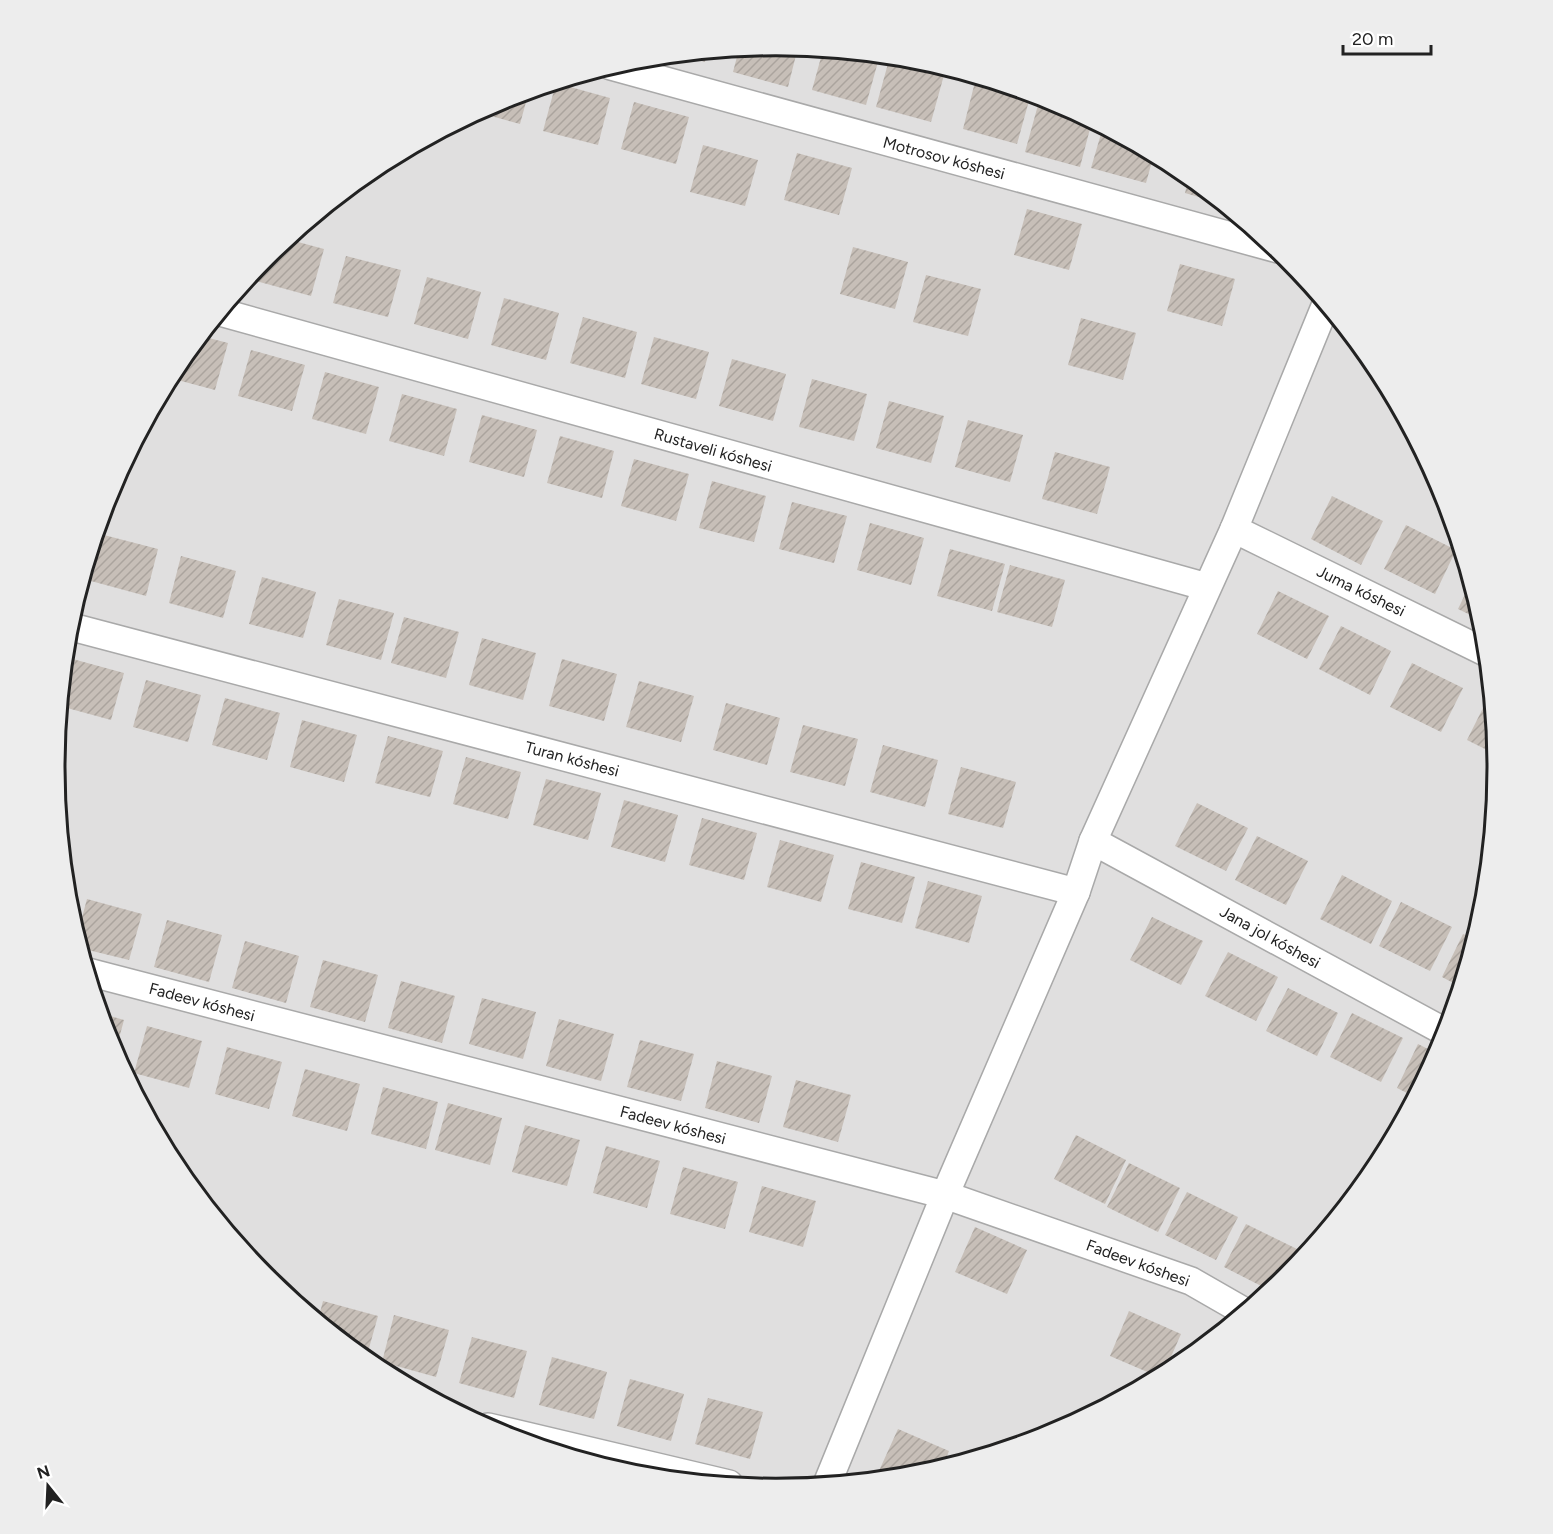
<svg xmlns="http://www.w3.org/2000/svg" width="1553" height="1534" font-family="Figtree,sans-serif">
	<defs>
		<pattern id="building-hatch" width="6" height="6" patternUnits="userSpaceOnUse" patternTransform="scale(1.5)"><rect width="6" height="6" fill="#c7bfb8"/><path d="M-1 1l2-2M0 6l6-6M5 7l2-2" fill="none" stroke="#aba49e"/></pattern>
	</defs>
	<rect width="100%" height="100%" fill="#f2efe9"/>
	<circle fill="#e0dfdf" cx="776" cy="767" r="720"/>
	<g fill="url(#building-hatch)">
		<path d="M777 45 798 47 788 87 733 72 739 49Z"/>
		<path d="M823 50 861 53 879 58 866 105 812 90Z"/>
		<path d="M707 52 705 62 678 55Z"/>
		<path d="M889 60 944 75 931 122 876 107Z"/>
		<path d="M975 82 1030 97 1017 144 963 129Z"/>
		<path d="M556 83 610 98 598 145 543 131Z"/>
		<path d="M529 91 520 124 477 112 501 100Z"/>
		<path d="M634 102 689 117 676 164 621 149Z"/>
		<path d="M1038 105 1092 121 1080 167 1025 152Z"/>
		<path d="M1103 127 1154 154 1146 183 1091 168Z"/>
		<path d="M703 145 758 160 745 206 690 192Z"/>
		<path d="M797 153 852 168 839 215 784 200Z"/>
		<path d="M1189 176 1223 204 1185 193Z"/>
		<path d="M1027 209 1082 224 1069 270 1014 255Z"/>
		<path d="M287 239 324 249 311 296 256 281 261 262Z"/>
		<path d="M853 247 908 262 895 309 840 294Z"/>
		<path d="M346 256 401 270 388 317 333 303Z"/>
		<path d="M1180 264 1235 279 1222 326 1167 311Z"/>
		<path d="M926 275 981 289 968 336 913 322Z"/>
		<path d="M427 277 481 292 468 339 414 324Z"/>
		<path d="M504 298 559 313 546 360 491 345Z"/>
		<path d="M583 317 637 332 625 378 570 363Z"/>
		<path d="M1081 318 1136 333 1123 380 1068 365Z"/>
		<path d="M201 336 228 343 215 390 170 378Z"/>
		<path d="M654 337 709 352 696 399 641 384Z"/>
		<path d="M251 350 305 365 292 411 238 396Z"/>
		<path d="M732 359 786 374 773 421 719 406Z"/>
		<path d="M325 372 379 387 366 434 312 419Z"/>
		<path d="M812 379 867 394 854 441 799 427Z"/>
		<path d="M402 394 457 409 444 456 389 441Z"/>
		<path d="M889 401 944 416 931 463 876 448Z"/>
		<path d="M482 415 537 430 524 477 469 462Z"/>
		<path d="M968 420 1023 435 1010 482 955 467Z"/>
		<path d="M560 436 614 451 602 498 547 483Z"/>
		<path d="M1055 452 1110 467 1097 514 1042 499Z"/>
		<path d="M634 459 689 474 676 521 621 506Z"/>
		<path d="M712 481 766 496 754 542 699 528Z"/>
		<path d="M1332 496 1383 521 1361 565 1311 539Z"/>
		<path d="M792 502 847 516 834 563 779 549Z"/>
		<path d="M870 523 924 538 911 585 857 570Z"/>
		<path d="M1406 525 1456 550 1435 594 1384 569Z"/>
		<path d="M104 535 158 549 146 596 91 581Z"/>
		<path d="M950 549 1005 564 992 611 937 596Z"/>
		<path d="M181 556 236 571 223 618 169 603Z"/>
		<path d="M1010 565 1065 580 1052 627 997 612Z"/>
		<path d="M262 577 316 592 303 638 249 624Z"/>
		<path d="M1471 582 1483 621 1458 609Z"/>
		<path d="M1278 591 1329 616 1307 659 1257 634Z"/>
		<path d="M339 599 394 613 381 660 326 645Z"/>
		<path d="M404 617 459 632 446 678 391 663Z"/>
		<path d="M1341 626 1391 651 1370 695 1319 669Z"/>
		<path d="M482 638 536 653 523 700 469 685Z"/>
		<path d="M69 658 124 673 111 720 60 706Z"/>
		<path d="M562 659 617 674 604 721 549 706Z"/>
		<path d="M1412 663 1463 688 1441 732 1390 707Z"/>
		<path d="M146 680 201 695 188 742 133 727Z"/>
		<path d="M639 681 694 696 681 742 626 727Z"/>
		<path d="M1489 696 1492 698 1497 755 1467 740Z"/>
		<path d="M225 698 280 713 267 760 212 745Z"/>
		<path d="M726 703 780 718 767 765 713 750Z"/>
		<path d="M302 720 357 735 344 782 290 767Z"/>
		<path d="M803 725 858 739 845 786 790 772Z"/>
		<path d="M388 736 443 751 430 797 375 783Z"/>
		<path d="M883 745 938 760 925 807 870 792Z"/>
		<path d="M466 757 521 772 508 819 453 804Z"/>
		<path d="M961 767 1016 782 1003 828 948 814Z"/>
		<path d="M546 779 601 793 588 840 533 825Z"/>
		<path d="M624 800 678 815 665 862 611 847Z"/>
		<path d="M1197 803 1248 828 1226 871 1175 846Z"/>
		<path d="M702 818 757 833 744 880 689 865Z"/>
		<path d="M1257 836 1308 861 1286 905 1235 880Z"/>
		<path d="M780 840 834 855 821 902 767 887Z"/>
		<path d="M861 862 915 877 902 923 848 909Z"/>
		<path d="M1342 875 1392 901 1371 944 1320 919Z"/>
		<path d="M928 881 982 896 969 943 915 928Z"/>
		<path d="M87 899 142 914 129 960 80 948 77 936Z"/>
		<path d="M1401 902 1452 927 1430 971 1379 946Z"/>
		<path d="M1152 917 1203 941 1181 985 1130 960Z"/>
		<path d="M167 920 222 935 209 982 154 967Z"/>
		<path d="M1463 934 1475 939 1461 987 1442 977Z"/>
		<path d="M245 941 299 956 286 1003 232 988Z"/>
		<path d="M1228 952 1278 977 1256 1021 1205 996Z"/>
		<path d="M323 960 378 975 365 1022 310 1007Z"/>
		<path d="M401 981 455 996 442 1043 388 1028Z"/>
		<path d="M1288 988 1338 1013 1317 1056 1266 1031Z"/>
		<path d="M482 998 536 1012 523 1059 469 1044Z"/>
		<path d="M100 1013 124 1020 115 1053 109 1043Z"/>
		<path d="M1352 1013 1403 1038 1381 1082 1330 1057Z"/>
		<path d="M559 1019 614 1034 601 1081 546 1066Z"/>
		<path d="M147 1026 202 1041 189 1088 134 1073Z"/>
		<path d="M640 1040 694 1054 681 1101 627 1087Z"/>
		<path d="M1418 1044 1438 1054 1415 1097 1397 1088Z"/>
		<path d="M227 1047 282 1062 269 1109 215 1094Z"/>
		<path d="M717 1061 772 1076 759 1123 705 1108Z"/>
		<path d="M305 1069 360 1084 347 1131 292 1116Z"/>
		<path d="M796 1080 851 1095 838 1142 783 1127Z"/>
		<path d="M383 1087 438 1102 426 1149 371 1134Z"/>
		<path d="M448 1103 502 1118 490 1165 435 1150Z"/>
		<path d="M525 1125 580 1140 567 1186 512 1172Z"/>
		<path d="M1076 1135 1126 1160 1105 1204 1054 1179Z"/>
		<path d="M606 1146 660 1161 647 1208 593 1193Z"/>
		<path d="M1129 1163 1180 1188 1158 1232 1107 1207Z"/>
		<path d="M683 1167 738 1182 725 1229 670 1214Z"/>
		<path d="M762 1186 816 1201 803 1247 749 1232Z"/>
		<path d="M1187 1192 1238 1217 1216 1260 1165 1235Z"/>
		<path d="M1246 1224 1297 1249 1279 1284 1271 1291 1224 1267Z"/>
		<path d="M975 1227 1027 1250 1007 1294 955 1272Z"/>
		<path d="M323 1301 378 1316 366 1359 318 1320Z"/>
		<path d="M1129 1311 1181 1334 1163 1375 1159 1377 1110 1356Z"/>
		<path d="M394 1315 449 1330 436 1377 382 1362Z"/>
		<path d="M472 1337 527 1351 514 1398 459 1383Z"/>
		<path d="M552 1357 607 1372 594 1419 539 1405Z"/>
		<path d="M630 1379 684 1394 671 1441 617 1426Z"/>
		<path d="M708 1398 763 1412 750 1459 695 1444Z"/>
		<path d="M898 1429 949 1451 942 1468 917 1475 889 1478 878 1473Z"/>
	</g>
	<g fill="none" stroke-linecap="round" stroke-linejoin="round">
		<g stroke="#a9a9a9" stroke-width="30">
			<g id="minor">
				<path d="M611 66 1278 249"/>
				<path d="M220 312 1207 587"/>
				<path d="M1234 529 1487 653"/>
				<path d="M68 626 1076 892"/>
				<path d="M1093 841 1447 1033"/>
				<path d="M88 972 945 1195 1191 1281 1245 1312"/>
				<path d="M488 1427 729 1484"/>
				<path d="M827 1484 945 1195 1076 892 1093 841 1234 529 1326 304"/>
			</g>
		</g>
		<use href="#minor" stroke="#fff" stroke-width="27"/>
	</g>
	<g text-anchor="middle" dominant-baseline="central" stroke-width="6" stroke-linejoin="round" paint-order="stroke">
		<g font-size="16" fill="#222" stroke="#fff">
			<text transform="translate(944 158) rotate(15)">Motrosov kóshesi</text>
			<text transform="translate(713 450) rotate(16)">Rustaveli kóshesi</text>
			<text transform="translate(1361 591) rotate(26)">Juma kóshesi</text>
			<text transform="translate(572 759) rotate(15)">Turan kóshesi</text>
			<text transform="translate(1270 937) rotate(29)">Jana jol kóshesi</text>
			<text transform="translate(202 1002) rotate(15)">Fadeev kóshesi</text>
			<text transform="translate(673 1125) rotate(15)">Fadeev kóshesi</text>
			<text transform="translate(1138 1263) rotate(20)">Fadeev kóshesi</text>
		</g>
	</g>
	<path d="M0 0H1553V1534H0ZM65 767a711 711 0 1 1 1422 0a711 711 0 1 1-1422 0Z" fill="#ededed" fill-rule="evenodd"/>
	<path fill="none" stroke="#222" stroke-width="3" d="M65 767a711 711 0 1 1 1422 0a711 711 0 1 1-1422 0Z"/>
	<g transform="translate(48 1486) rotate(342)" stroke="#ffffff" stroke-width="4.5" paint-order="stroke">
	<path d="M0-4.5L10 22L0 15L-10 22Z" fill="#222222"/>
	<text y="-9" font-size="16" font-weight="bold" text-anchor="middle" fill="#222222">N</text>
	</g>
	<path d="M1343 45v9h88v-9" fill="none" stroke="#222222" stroke-width="3"/>
	<text x="1352" y="45" font-size="18" fill="#222222" stroke="#ffffff" stroke-width="4.5" paint-order="stroke">20 m</text>
</svg>
